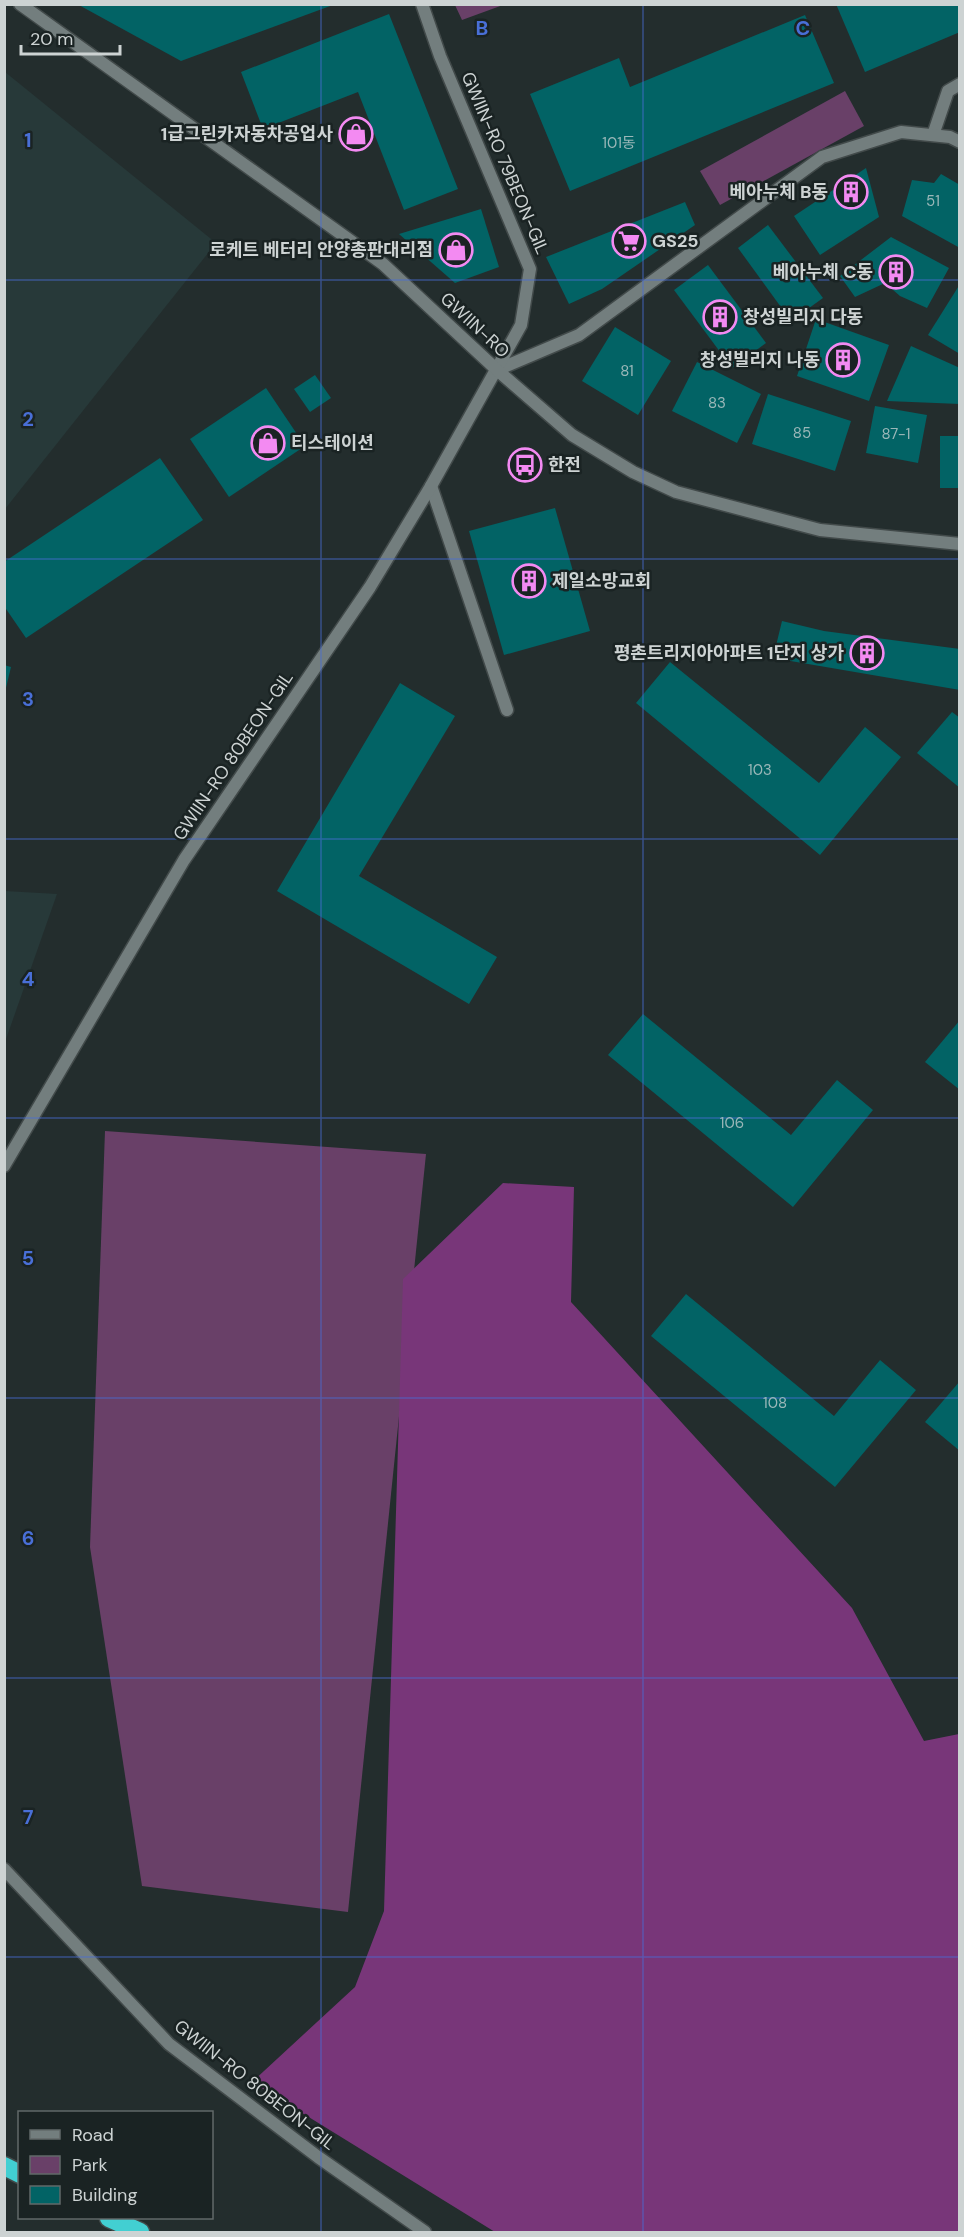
<svg xmlns="http://www.w3.org/2000/svg" width="964" height="2237" font-family="'DM Sans','Noto Sans KR',sans-serif">
	<rect width="100%" height="100%" fill="#232d2d"/>
	<g fill="#273939">
		<path d="M5 72 216 243 5 509Z"/>
		<path d="M5 891 57 894 5 1042 4 891Z"/>
	</g>
	<g fill="#694068">
		<path d="M455 5H503L462 20Z"/>
		<path d="M845 91 864 126 720 205 700 171Z"/>
		<path d="M105 1131 426 1154 348 1912 142 1886 90 1547Z"/>
	</g>
	<path fill="#783679" d="M503 1183 574 1187 571 1302 852 1608 924 1741 959 1734V2232H495L252 2082 355 1987 384 1911 403 1279Z"/>
	<g fill="#026365">
		<path d="M77 4H333V5L181 61Z"/>
		<path d="M836 4H960V32L865 72Z"/>
		<path d="M389 14 458 189 404 210 358 92 263 129 241 72Z"/>
		<path d="M805 15 834 83 570 191 530 94 619 58 630 87Z"/>
		<path d="M866 168 879 217 820 255 794 216Z"/>
		<path d="M941 174 960 185V248L902 216 912 180 934 183Z"/>
		<path d="M685 202 695 225 602 289 569 304 546 257Z"/>
		<path d="M481 209 499 267 455 283 399 234Z"/>
		<path d="M768 225 823 298 791 321 738 248Z"/>
		<path d="M891 237 949 268 927 308 900 296 885 283 855 297 840 276Z"/>
		<path d="M708 265 766 343 732 368 674 290Z"/>
		<path d="M960 284V354L928 335Z"/>
		<path d="M816 319 889 345 869 401 797 376Z"/>
		<path d="M615 327 671 361 638 415 582 381Z"/>
		<path d="M911 346 960 368V404L887 401Z"/>
		<path d="M697 362 761 394 737 443 672 411Z"/>
		<path d="M315 375 331 398 310 412 294 389Z"/>
		<path d="M266 388 305 446 229 497 190 439Z"/>
		<path d="M768 394 851 421 835 471 752 444Z"/>
		<path d="M875 406 927 415 918 463 866 453Z"/>
		<rect x="940" y="436" width="20" height="52"/>
		<path d="M160 458 203 520 26 638 4 606V562Z"/>
		<path d="M555 508 590 631 504 655 469 531Z"/>
		<path d="M782 621 824 631 960 649V690L773 658Z"/>
		<path d="M670 662 819 783 865 727 901 757 820 855 636 703Z"/>
		<path d="M4 665 11 667 5 692H4Z"/>
		<path d="M400 683 455 716 359 876 497 957 469 1004 277 891Z"/>
		<path d="M952 712 960 718V788L917 753Z"/>
		<path d="M643 1014 791 1135 837 1080 873 1110 793 1207 608 1055Z"/>
		<path d="M960 1020V1090L925 1062Z"/>
		<path d="M686 1294 834 1416 880 1360 916 1390 835 1487 651 1336Z"/>
		<path d="M960 1381V1451L925 1422Z"/>
	</g>
	<g fill="none" stroke-linecap="round" stroke-linejoin="round">
		<g stroke="#424a4a" stroke-width="15">
			<g id="minor">
				<path d="M933 135 948 91 960 84"/>
				<path d="M497 370 579 335 822 157 901 132 950 137 960 142"/>
				<path d="M431 486 507 710"/>
				<path d="M4 1166 184 860 370 587 431 486 521 325 530 269 440 56 422 4"/>
				<path d="M4 1869 169 2044 318 2157 425 2232"/>
			</g>
		</g>
		<g stroke="#424a4a" stroke-width="15">
			<path id="tertiary" d="M20 4 383 264 497 370 572 435 633 472 676 492 820 530 960 544"/>
		</g>
		<g stroke="#424a4a" stroke-width="21">
			<g id="motorway">
				<path d="M4 2166 20 2174"/>
				<path d="M109 2218 140 2232"/>
			</g>
		</g>
		<use href="#minor" stroke="#737e7e" stroke-width="12"/>
		<use href="#tertiary" stroke="#737e7e" stroke-width="12"/>
		<use href="#motorway" stroke="#42cfd2" stroke-width="18"/>
	</g>
	<path fill="none" stroke="#496fd7" stroke-width="1.5" stroke-opacity="0.55" d="M321 4V2232M643 4V2232M4 280H960M4 559H960M4 839H960M4 1118H960M4 1398H960M4 1678H960M4 1957H960"/>
	<defs>
		<g id="shop-ring" transform="scale(1.725)"><circle r="9.5" fill="#1a2323" stroke="#f38af2" stroke-width="1.5"/><path d="M-5-2.5h2.3a2.7 3.5 0 0 1 5.4 0H5L5.5 6h-11ZM-1.5-2.5h3a1.5 2.3 0 0 0-3 0Z" fill="#f38af2"/></g>
		<g id="building-ring" transform="scale(1.725)"><circle r="9.5" fill="#1a2323" stroke="#f38af2" stroke-width="1.5"/><path d="M-4-6H4V6H1V3H-1V6H-4ZM-2.5-4.3h1.7v1.8h-1.7ZM.8-4.3h1.7v1.8H.8ZM-2.5-1h1.7V.8h-1.7ZM.8-1h1.7V.8H.8Z" fill="#f38af2"/></g>
		<g id="supermarket-ring" transform="scale(1.725)"><circle r="9.5" fill="#1a2323" stroke="#f38af2" stroke-width="1.5"/><path d="M-6-5.5h2.5l.6 2H6L4.5 2H-2.5L-4.4-4H-6ZM-1.5 3.2a1.3 1.3 0 1 0 .1 0ZM3 3.2a1.3 1.3 0 1 0 .1 0Z" fill="#f38af2"/></g>
		<g id="bus-ring" transform="scale(1.725)"><circle r="9.5" fill="#1a2323" stroke="#f38af2" stroke-width="1.5"/><path d="M-5-6H5V4H4V6H2V4H-2V6H-4V4H-5ZM-3.5-4V0h7V-4ZM-3.5 1.2v1.5H-2V1.2ZM2 1.2v1.5H3.5V1.2Z" fill="#f38af2"/></g>
	</defs>
	<g fill-rule="evenodd">
		<use href="#shop-ring" x="356" y="134"/>
		<use href="#building-ring" x="851" y="192"/>
		<use href="#supermarket-ring" x="629" y="241"/>
		<use href="#shop-ring" x="456" y="250"/>
		<use href="#building-ring" x="896" y="272"/>
		<use href="#building-ring" x="720" y="317"/>
		<use href="#building-ring" x="843" y="360"/>
		<use href="#shop-ring" x="268" y="443"/>
		<use href="#bus-ring" x="525" y="465"/>
		<use href="#building-ring" x="529" y="581"/>
		<use href="#building-ring" x="867" y="653"/>
	</g>
	<g text-anchor="middle" dominant-baseline="central" stroke-width="5" stroke-linejoin="round" paint-order="stroke">
		<g font-size="15" fill="#9ab7b8">
			<text x="619" y="143">101동</text>
			<text x="933" y="201">51</text>
			<text x="627" y="371">81</text>
			<text x="717" y="403">83</text>
			<text x="802" y="433">85</text>
			<text x="896" y="434">87-1</text>
			<text x="760" y="770">103</text>
			<text x="732" y="1123">106</text>
			<text x="775" y="1403">108</text>
		</g>
		<g font-size="18" font-weight="bold" fill="#cdd3d3" stroke="#1a2323" text-anchor="end">
			<text x="333" y="134">1급그린카자동차공업사</text>
			<text x="828" y="192">베아누체 B동</text>
			<text x="652" y="241" text-anchor="start">GS25</text>
			<text x="433" y="250">로케트 베터리 안양총판대리점</text>
			<text x="873" y="272">베아누체 C동</text>
			<text x="743" y="317" text-anchor="start">창성빌리지 다동</text>
			<text x="820" y="360">창성빌리지 나동</text>
			<text x="291" y="443" text-anchor="start">티스테이션</text>
			<text x="548" y="465" text-anchor="start">한전</text>
			<text x="552" y="581" text-anchor="start">제일소망교회</text>
			<text x="844" y="653">평촌트리지아아파트 1단지 상가</text>
		</g>
		<g font-size="18" fill="#cdd3d3" stroke="#1a2323">
			<text transform="translate(505 163) rotate(67)">GWIIN-RO 79BEON-GIL</text>
			<text transform="translate(475 325) rotate(43)">GWIIN-RO</text>
			<text transform="translate(233 756) rotate(-56)">GWIIN-RO 80BEON-GIL</text>
			<text transform="translate(255 2085) rotate(38)">GWIIN-RO 80BEON-GIL</text>
		</g>
	</g>
	<g font-size="20" text-anchor="middle" font-weight="bold" fill="#496fd7" stroke="#1a2323" stroke-width="5" stroke-linejoin="round" paint-order="stroke">
		<text x="482" y="35">B</text>
		<text x="803" y="35">C</text>
		<text x="28" y="147">1</text>
		<text x="28" y="426">2</text>
		<text x="28" y="706">3</text>
		<text x="28" y="986">4</text>
		<text x="28" y="1265">5</text>
		<text x="28" y="1545">6</text>
		<text x="28" y="1824">7</text>
	</g>
	<rect width="964" height="2237" fill="none" stroke="#cdd3d3" stroke-width="12"/>
	<rect x="18" y="2111" width="195" height="108" fill="#1a2323" stroke="#626969" stroke-width="1.5"/>
	<rect x="30" y="2130" width="30" height="9" fill="#737e7e" stroke="#626969" stroke-width="1.5"/>
	<text x="72" y="2141" font-size="18" fill="#cdd3d3">Road</text>
	<rect x="30" y="2156" width="30" height="18" fill="#694068" stroke="#626969" stroke-width="1.5"/>
	<text x="72" y="2171" font-size="18" fill="#cdd3d3">Park</text>
	<rect x="30" y="2186" width="30" height="18" fill="#026365" stroke="#626969" stroke-width="1.5"/>
	<text x="72" y="2201" font-size="18" fill="#cdd3d3">Building</text>
	<path d="M21 45v9h99v-9" fill="none" stroke="#cdd3d3" stroke-width="3"/>
	<text x="30" y="45" font-size="18" fill="#cdd3d3" stroke="#1a2323" stroke-width="4.5" paint-order="stroke">20 m</text>
</svg>
